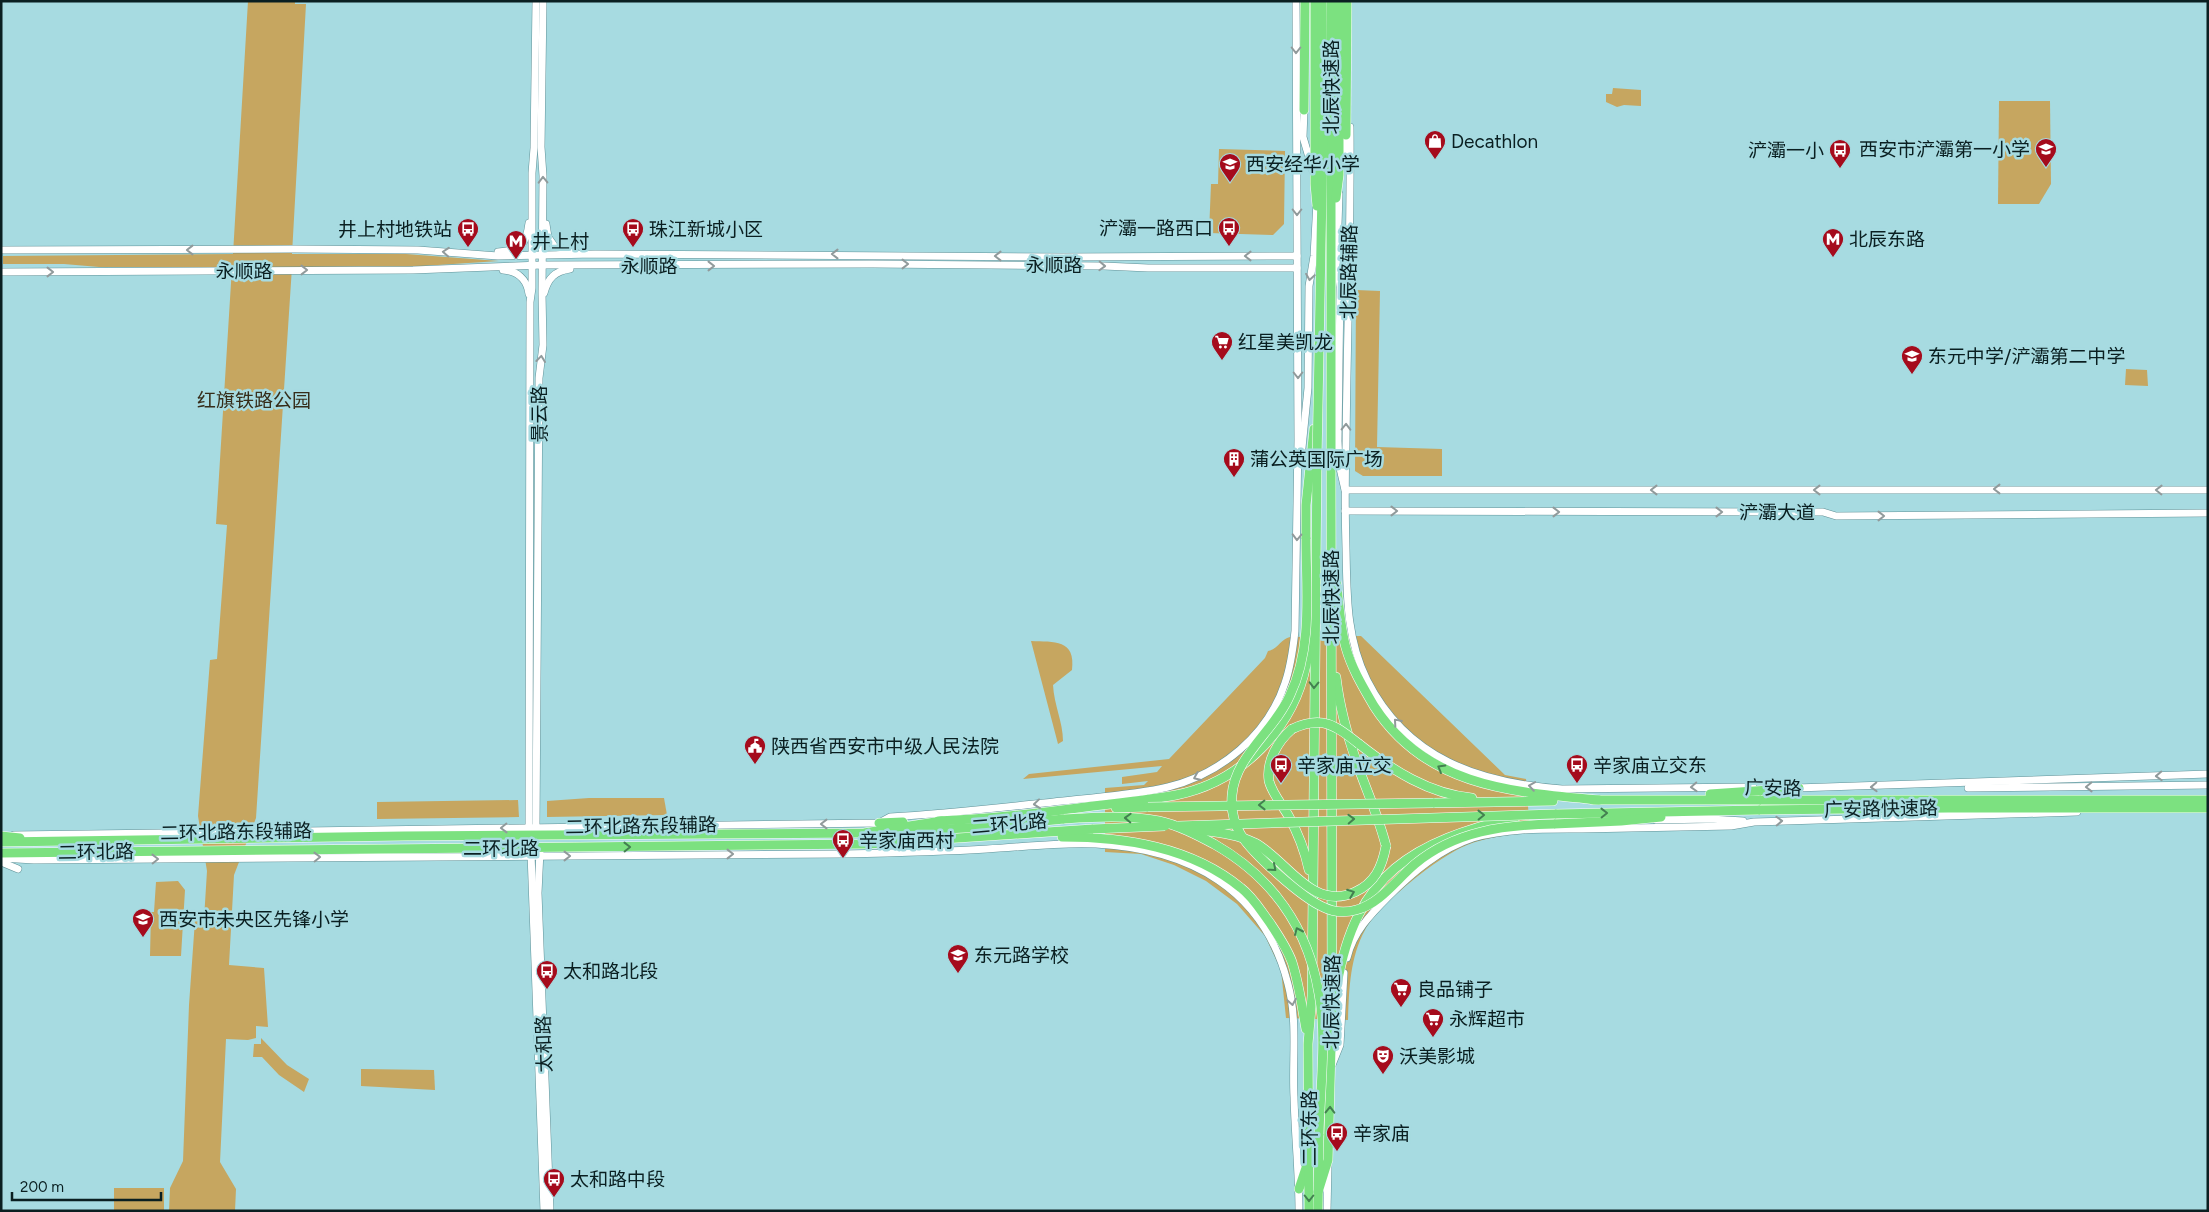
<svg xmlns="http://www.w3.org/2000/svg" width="2209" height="1212" font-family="Figtree,'Noto Sans SC',sans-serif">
	<rect width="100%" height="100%" fill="#a7dbe1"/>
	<g fill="#c6a660">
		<path d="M248 1H295V4H306L292 254H406L499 261 407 267H292L256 818 234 875 229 965 264 968 268 1027 256 1026V1038L248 1040 226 1039 220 1162 236 1189 235 1211H169L170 1188 183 1161 189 1005 195 920 204 919 207 871 198 816 210 660 217 659 227 525 216 524 232 267H99L64 264H3V256L233 254Z"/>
		<path d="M1613 88 1641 90V106L1624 105 1617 107 1606 102V94H1612Z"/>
		<path d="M1999 101H2050L2051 184 2039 204H1998Z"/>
		<path d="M1219 149 1285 151 1284 224 1273 235 1209 233 1211 184H1218Z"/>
		<path d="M1356 290 1380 291 1377 447 1442 449V476H1363L1355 471Z"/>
		<path d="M2126 369 2147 370 2148 386 2125 385Z"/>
		<path d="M1361 636 1505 775 1526 779 1530 833C1508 835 1488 837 1467 845 1439 856 1379 904 1365 930 1350 957 1349 990 1348 1020L1286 1018 1281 970 1265 936 1237 904 1206 881 1174 865 1141 854 1105 852V788L1144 785 1148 781 1122 784V777L1157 772 1162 766 1023 779 1029 774 1169 759 1265 658 1268 651C1278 649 1281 639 1290 637Z"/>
		<path d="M1031 641C1054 642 1076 639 1072 670L1053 685C1054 705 1063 722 1063 741L1058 744Z"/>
		<path d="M589 798H664L667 815 547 817V801Z"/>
		<path d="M518 800 519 817 377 819V802Z"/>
		<path d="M178 881 185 890 181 956H150L151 912H154L156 882Z"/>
		<path d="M261 1038 287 1065 309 1079 304 1092 279 1075 262 1057H253L254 1044H261Z"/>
		<path d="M361 1069 434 1070 435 1090 361 1086Z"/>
		<rect x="114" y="1188" width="50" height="23"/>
	</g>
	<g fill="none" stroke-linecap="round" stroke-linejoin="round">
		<g stroke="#5f9197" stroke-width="8">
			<g id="secondary">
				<path d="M1304 110 1303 137 1313 171"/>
				<path d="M1350 127C1351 233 1347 339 1346 445 1345 480 1345 514 1346 548 1347 594 1346 638 1367 680 1407 759 1479 783 1562 789L1753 787"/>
				<path d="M1342 164 1346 135"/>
				<path d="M1339 194 1337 256 1340 287 1338 441 1339 464 1345 490H2208"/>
				<path d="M546 224 548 237 555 247 575 252"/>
				<path d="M1 250 295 249 418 250 498 256 595 254 1062 257 1297 256"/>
				<path d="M498 252C521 250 526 246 529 223"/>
				<path d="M503 270C517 271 527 279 529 294"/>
				<path d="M1 272 413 270 542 265 873 264 1104 266 1148 268H1297"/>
				<path d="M544 293C548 278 555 271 570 269"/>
				<path d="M1302 448 1308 388 1309 286 1314 256 1317 202"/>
				<path d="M1345 511 1823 512 1836 516 2208 513"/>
				<path d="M1796 788 2208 774"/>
				<path d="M1968 788 2208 785"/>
				<path d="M1656 820 1710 819 1743 821"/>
				<path d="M529 828 530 302 532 288V173L534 148 536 1"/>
				<path d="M536 828 539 378 543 345 542 293 543 176 541 147 543 1"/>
				<path d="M14 835 879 823 890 817C948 814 1006 807 1063 801 1098 797 1135 795 1168 787 1221 774 1268 735 1285 683 1291 666 1293 649 1295 631L1298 440 1296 1"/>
				<path d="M540 851 538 893 550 1211"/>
				<path d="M531 853 544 1211"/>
				<path d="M1 858 34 860 843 854C891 853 939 852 987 849 1023 847 1060 842 1096 844 1190 849 1264 889 1288 984 1298 1022 1292 1059 1294 1097 1295 1135 1299 1173 1299 1211"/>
				<path d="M1 862 18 869"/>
				<path d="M1347 958C1353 932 1371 914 1389 896 1413 872 1440 849 1473 838 1508 828 1546 829 1582 829 1632 828 1681 827 1731 826L1754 822 2077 812"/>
				<path d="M1332 1065 1340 1045 1344 973"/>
				<path d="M1327 1211 1328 1166"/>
			</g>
		</g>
		<g stroke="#fff" stroke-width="10">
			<g id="highway">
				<path d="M1304 110 1305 1"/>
				<path d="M1306 539V505L1314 429"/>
				<path d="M1335 572C1339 597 1339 623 1346 648 1352 669 1363 687 1374 706 1426 787 1512 792 1599 800"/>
				<path d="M1336 677C1340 711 1350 745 1362 777 1371 801 1380 822 1386 846"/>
				<path d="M1292 729C1278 741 1266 761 1269 781 1272 793 1282 805 1288 815 1298 833 1305 851 1309 870"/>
				<path d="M1359 744C1392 770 1429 794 1472 798"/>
				<path d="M1710 794 1799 788"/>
				<path d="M1593 800H1761"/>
				<path d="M1433 803 1553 801"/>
				<path d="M1116 808 1148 807"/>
				<path d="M1555 814 1760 810"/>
				<path d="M938 821C990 819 1042 813 1093 806 1121 803 1149 800 1176 795 1241 782 1293 729 1306 665 1308 655 1309 644 1310 634"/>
				<path d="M879 823 903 822"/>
				<path d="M1554 824 1621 821 1661 817"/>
				<path d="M910 831 983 827 1064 819"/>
				<path d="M1 836 20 838"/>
				<path d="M1062 837C1125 837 1191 847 1241 888 1253 897 1261 911 1270 923 1278 935 1287 948 1292 962 1299 984 1302 1007 1306 1029"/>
				<path d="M1 842 404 836 864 833 942 821"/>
				<path d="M1 853 868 844 1093 829"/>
				<path d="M1337 985C1356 873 1413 842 1516 817"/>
				<path d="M1299 1189 1306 1168"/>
				<path d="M1318 1192 1328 1160 1332 1010 1331 459"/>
				<path d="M1309 1211 1308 1044 1312 996 1317 460"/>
				<path d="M1318 1211 1319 1134"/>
			</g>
		</g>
		<use href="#secondary" stroke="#fff" stroke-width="7"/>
		<use href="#highway" stroke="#7ce180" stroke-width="9"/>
		<g stroke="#fff" stroke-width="10" stroke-linecap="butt">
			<g id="highway-bridge">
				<path d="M1315 1V184L1317 206"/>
				<path d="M1331 1V459"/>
				<path d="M1346 135 1347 1"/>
				<path d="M1336 198 1339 175V1"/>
				<path d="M1317 460 1323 137 1322 1"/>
				<path d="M1306 539C1306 590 1313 647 1290 695 1275 730 1235 756 1232 795 1231 809 1234 824 1241 835 1254 855 1301 897 1323 907 1333 912 1345 913 1356 910 1380 904 1397 879 1415 864 1455 831 1504 825 1554 824"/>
				<path d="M1292 729C1322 715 1335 725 1359 744"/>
				<path d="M1761 800H2208"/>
				<path d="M1148 807 1433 803"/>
				<path d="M1760 810 1948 808H2208"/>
				<path d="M1064 819C1095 817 1128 815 1159 821 1178 825 1197 835 1214 844 1272 877 1308 928 1319 994 1327 1036 1320 1090 1319 1134"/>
				<path d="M1178 826 1555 814"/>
				<path d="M1093 829 1165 826"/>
				<path d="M1191 829C1212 832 1235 833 1255 843 1287 860 1312 912 1355 892 1375 883 1382 867 1386 846"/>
			</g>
		</g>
		<use href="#highway-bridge" stroke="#7ce180" stroke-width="9"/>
	</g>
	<defs><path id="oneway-chevron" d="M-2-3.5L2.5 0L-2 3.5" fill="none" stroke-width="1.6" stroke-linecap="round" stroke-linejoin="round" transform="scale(1.25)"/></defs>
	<g stroke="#919a9b">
		<use href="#oneway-chevron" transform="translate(1296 50) rotate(90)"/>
		<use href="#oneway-chevron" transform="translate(543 180) rotate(-91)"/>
		<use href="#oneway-chevron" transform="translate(1297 212) rotate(90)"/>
		<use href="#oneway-chevron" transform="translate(190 250) rotate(180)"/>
		<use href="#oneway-chevron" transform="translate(446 252) rotate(-176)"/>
		<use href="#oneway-chevron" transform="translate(835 254) rotate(180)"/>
		<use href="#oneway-chevron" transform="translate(998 256) rotate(-180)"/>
		<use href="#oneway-chevron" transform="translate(1248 256) rotate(180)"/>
		<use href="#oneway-chevron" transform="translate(905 264)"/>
		<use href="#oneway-chevron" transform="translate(711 266)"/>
		<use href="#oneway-chevron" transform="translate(1102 266) rotate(2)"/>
		<use href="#oneway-chevron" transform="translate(304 270)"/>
		<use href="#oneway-chevron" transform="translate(50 272)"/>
		<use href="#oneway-chevron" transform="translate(1310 277) rotate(99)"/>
		<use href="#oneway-chevron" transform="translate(541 359) rotate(-83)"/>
		<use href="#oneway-chevron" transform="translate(1298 375) rotate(90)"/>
		<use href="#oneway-chevron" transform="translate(1346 427) rotate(-89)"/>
		<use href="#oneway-chevron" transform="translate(1997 489) rotate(180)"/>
		<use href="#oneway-chevron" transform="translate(1654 490) rotate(-180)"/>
		<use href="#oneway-chevron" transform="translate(1817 490) rotate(-180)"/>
		<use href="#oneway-chevron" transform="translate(2159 490) rotate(-179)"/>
		<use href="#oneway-chevron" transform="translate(1394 511)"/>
		<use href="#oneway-chevron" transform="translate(1556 512)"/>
		<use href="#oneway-chevron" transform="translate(1719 512)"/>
		<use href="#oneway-chevron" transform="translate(1881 516)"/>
		<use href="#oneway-chevron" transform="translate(1297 537) rotate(91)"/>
		<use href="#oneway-chevron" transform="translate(1397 722) rotate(-131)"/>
		<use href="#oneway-chevron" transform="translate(2159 776) rotate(178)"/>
		<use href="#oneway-chevron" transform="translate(1197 777) rotate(157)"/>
		<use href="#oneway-chevron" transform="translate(1532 786) rotate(-171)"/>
		<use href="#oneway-chevron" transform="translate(1694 787) rotate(177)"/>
		<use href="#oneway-chevron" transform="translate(1874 787) rotate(178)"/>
		<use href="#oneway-chevron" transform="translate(2089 787) rotate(179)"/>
		<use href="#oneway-chevron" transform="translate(1037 804) rotate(174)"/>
		<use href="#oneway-chevron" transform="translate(1779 821) rotate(-2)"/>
		<use href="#oneway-chevron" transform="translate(824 824) rotate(180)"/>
		<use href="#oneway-chevron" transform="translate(504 828) rotate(179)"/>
		<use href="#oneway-chevron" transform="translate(730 854)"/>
		<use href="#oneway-chevron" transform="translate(567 856)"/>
		<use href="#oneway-chevron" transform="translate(317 857) rotate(-1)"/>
		<use href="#oneway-chevron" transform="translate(155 859) rotate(-1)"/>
		<use href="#oneway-chevron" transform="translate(1292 1002) rotate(80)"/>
	</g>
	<g stroke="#438050">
		<use href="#oneway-chevron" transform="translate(1314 685) rotate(91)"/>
		<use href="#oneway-chevron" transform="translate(1441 768) rotate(-150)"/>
		<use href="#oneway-chevron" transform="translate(1262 805) rotate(179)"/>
		<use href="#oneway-chevron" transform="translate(1604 813) rotate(-1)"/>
		<use href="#oneway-chevron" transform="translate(1481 815) rotate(-1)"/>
		<use href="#oneway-chevron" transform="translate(1128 818) rotate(-178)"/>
		<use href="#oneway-chevron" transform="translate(1351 819) rotate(-2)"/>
		<use href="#oneway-chevron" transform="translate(627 847) rotate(-1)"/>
		<use href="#oneway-chevron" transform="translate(1273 868) rotate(41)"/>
		<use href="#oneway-chevron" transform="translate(1351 893) rotate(-21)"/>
		<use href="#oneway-chevron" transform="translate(1298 931) rotate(-114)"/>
		<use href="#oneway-chevron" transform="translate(1330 1110) rotate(-89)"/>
		<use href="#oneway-chevron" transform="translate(1309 1198) rotate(90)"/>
	</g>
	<defs>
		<g id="shop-pin" transform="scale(1.125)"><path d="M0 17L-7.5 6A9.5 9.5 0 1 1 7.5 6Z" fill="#a50b1c" stroke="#a7dbe1"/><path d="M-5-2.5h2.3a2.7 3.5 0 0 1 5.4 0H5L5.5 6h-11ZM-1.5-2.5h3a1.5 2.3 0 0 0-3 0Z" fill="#fff"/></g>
		<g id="school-pin" transform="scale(1.125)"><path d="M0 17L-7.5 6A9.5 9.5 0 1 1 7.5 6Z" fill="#a50b1c" stroke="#a7dbe1"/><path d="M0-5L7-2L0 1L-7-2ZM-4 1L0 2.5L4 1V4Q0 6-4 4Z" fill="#fff"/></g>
		<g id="bus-pin" transform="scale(1.125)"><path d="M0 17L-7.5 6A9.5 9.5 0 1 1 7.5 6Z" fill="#a50b1c" stroke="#a7dbe1"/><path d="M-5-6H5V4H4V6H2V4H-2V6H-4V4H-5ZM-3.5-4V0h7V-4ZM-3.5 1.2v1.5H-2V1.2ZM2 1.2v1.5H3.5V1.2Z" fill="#fff"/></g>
		<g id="metro-pin" transform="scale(1.125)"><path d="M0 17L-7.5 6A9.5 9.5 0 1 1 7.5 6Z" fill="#a50b1c" stroke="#a7dbe1"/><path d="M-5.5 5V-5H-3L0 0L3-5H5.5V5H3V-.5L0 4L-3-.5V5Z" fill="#fff"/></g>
		<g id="supermarket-pin" transform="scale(1.125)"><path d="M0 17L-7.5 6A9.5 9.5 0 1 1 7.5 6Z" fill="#a50b1c" stroke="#a7dbe1"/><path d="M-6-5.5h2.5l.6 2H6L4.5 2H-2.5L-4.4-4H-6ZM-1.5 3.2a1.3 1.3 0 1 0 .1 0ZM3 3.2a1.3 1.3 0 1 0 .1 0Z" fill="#fff"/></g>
		<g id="building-pin" transform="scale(1.125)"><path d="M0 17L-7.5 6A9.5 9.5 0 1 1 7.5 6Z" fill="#a50b1c" stroke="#a7dbe1"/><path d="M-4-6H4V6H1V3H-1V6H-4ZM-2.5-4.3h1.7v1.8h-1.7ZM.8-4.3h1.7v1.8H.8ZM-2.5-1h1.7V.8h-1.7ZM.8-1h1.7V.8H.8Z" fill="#fff"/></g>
		<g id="civic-pin" transform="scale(1.125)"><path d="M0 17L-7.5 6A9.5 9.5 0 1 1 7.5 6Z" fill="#a50b1c" stroke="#a7dbe1"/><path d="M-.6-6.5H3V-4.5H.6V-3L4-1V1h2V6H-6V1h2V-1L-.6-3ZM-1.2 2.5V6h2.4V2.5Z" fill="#fff"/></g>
		<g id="theatre-pin" transform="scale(1.125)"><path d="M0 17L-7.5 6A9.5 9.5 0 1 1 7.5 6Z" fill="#a50b1c" stroke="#a7dbe1"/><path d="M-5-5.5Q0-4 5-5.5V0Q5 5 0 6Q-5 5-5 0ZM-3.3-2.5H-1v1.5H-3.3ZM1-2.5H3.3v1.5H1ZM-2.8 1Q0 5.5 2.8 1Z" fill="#fff"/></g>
	</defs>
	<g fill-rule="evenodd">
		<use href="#shop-pin" x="1435" y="141"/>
		<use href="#school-pin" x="2046" y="149"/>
		<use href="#bus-pin" x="1840" y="150"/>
		<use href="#school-pin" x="1230" y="164"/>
		<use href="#bus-pin" x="1229" y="228"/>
		<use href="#bus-pin" x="468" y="229"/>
		<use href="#bus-pin" x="633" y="229"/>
		<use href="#metro-pin" x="1833" y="239"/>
		<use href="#metro-pin" x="516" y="241"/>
		<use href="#supermarket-pin" x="1222" y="342"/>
		<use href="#school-pin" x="1912" y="356"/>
		<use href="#building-pin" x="1234" y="459"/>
		<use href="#civic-pin" x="755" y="746"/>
		<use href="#bus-pin" x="1281" y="765"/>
		<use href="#bus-pin" x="1577" y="765"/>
		<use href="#bus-pin" x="843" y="840"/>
		<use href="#school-pin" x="143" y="919"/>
		<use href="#school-pin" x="958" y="955"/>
		<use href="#bus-pin" x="547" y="971"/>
		<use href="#supermarket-pin" x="1401" y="989"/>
		<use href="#supermarket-pin" x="1433" y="1019"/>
		<use href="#theatre-pin" x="1383" y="1056"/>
		<use href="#bus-pin" x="1337" y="1133"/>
		<use href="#bus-pin" x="554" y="1179"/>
	</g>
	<g text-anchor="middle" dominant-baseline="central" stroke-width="5" stroke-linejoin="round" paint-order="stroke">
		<g font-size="19" fill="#0a1f21" stroke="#a7dbe1">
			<text transform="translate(1331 87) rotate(-90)">北辰快速路</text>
			<text x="1054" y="265">永顺路</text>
			<text x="649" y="266">永顺路</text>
			<text x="244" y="271">永顺路</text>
			<text transform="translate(1349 272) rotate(-89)">北辰路辅路</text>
			<text transform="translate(539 414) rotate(-90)">景云路</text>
			<text x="1777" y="512">浐灞大道</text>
			<text transform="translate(1331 597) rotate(-90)">北辰快速路</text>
			<text transform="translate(1773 788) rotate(1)">广安路</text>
			<text transform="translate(1881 809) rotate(-1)">广安路快速路</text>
			<text transform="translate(1009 824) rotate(-5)">二环北路</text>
			<text transform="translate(641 826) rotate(-1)">二环北路东段辅路</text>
			<text transform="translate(236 832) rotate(-1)">二环北路东段辅路</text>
			<text x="501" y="848">二环北路</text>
			<text transform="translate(96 852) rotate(-1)">二环北路</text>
			<text transform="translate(1332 1002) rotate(-89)">北辰快速路</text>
			<text transform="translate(544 1044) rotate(-92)">太和路</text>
			<text transform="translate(1309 1128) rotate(-90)">二环东路</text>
		</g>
		<g font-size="19" fill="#0a1f21" stroke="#a7dbe1" text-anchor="start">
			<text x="1451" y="141">Decathlon</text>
			<text x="2030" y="149" text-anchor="end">西安市浐灞第一小学</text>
			<text x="1824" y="150" text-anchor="end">浐灞一小</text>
			<text x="1246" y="164">西安经华小学</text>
			<text x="1213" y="228" text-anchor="end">浐灞一路西口</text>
			<text x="452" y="229" text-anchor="end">井上村地铁站</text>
			<text x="649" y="229">珠江新城小区</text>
			<text x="1849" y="239">北辰东路</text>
			<text x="532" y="241">井上村</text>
			<text x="1238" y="342">红星美凯龙</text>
			<text x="1928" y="356">东元中学/浐灞第二中学</text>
			<text x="1250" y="459">蒲公英国际广场</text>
			<text x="771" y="746">陕西省西安市中级人民法院</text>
			<text x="1297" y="765">辛家庙立交</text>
			<text x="1593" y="765">辛家庙立交东</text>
			<text x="859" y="840">辛家庙西村</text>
			<text x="159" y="919">西安市未央区先锋小学</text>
			<text x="974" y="955">东元路学校</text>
			<text x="563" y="971">太和路北段</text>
			<text x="1417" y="989">良品铺子</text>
			<text x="1449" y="1019">永辉超市</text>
			<text x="1399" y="1056">沃美影城</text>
			<text x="1353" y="1133">辛家庙</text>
			<text x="570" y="1179">太和路中段</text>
		</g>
		<g font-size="19" fill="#362d1a" stroke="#a7dbe1">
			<text x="254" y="400">红旗铁路公园</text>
		</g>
	</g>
	<rect width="2209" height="1212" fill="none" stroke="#0a1f21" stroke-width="5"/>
	<path d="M12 1192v8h149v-8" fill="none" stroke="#0a1f21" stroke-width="2.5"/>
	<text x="20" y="1192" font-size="15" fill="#0a1f21" stroke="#a7dbe1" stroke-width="4" paint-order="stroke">200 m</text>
</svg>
